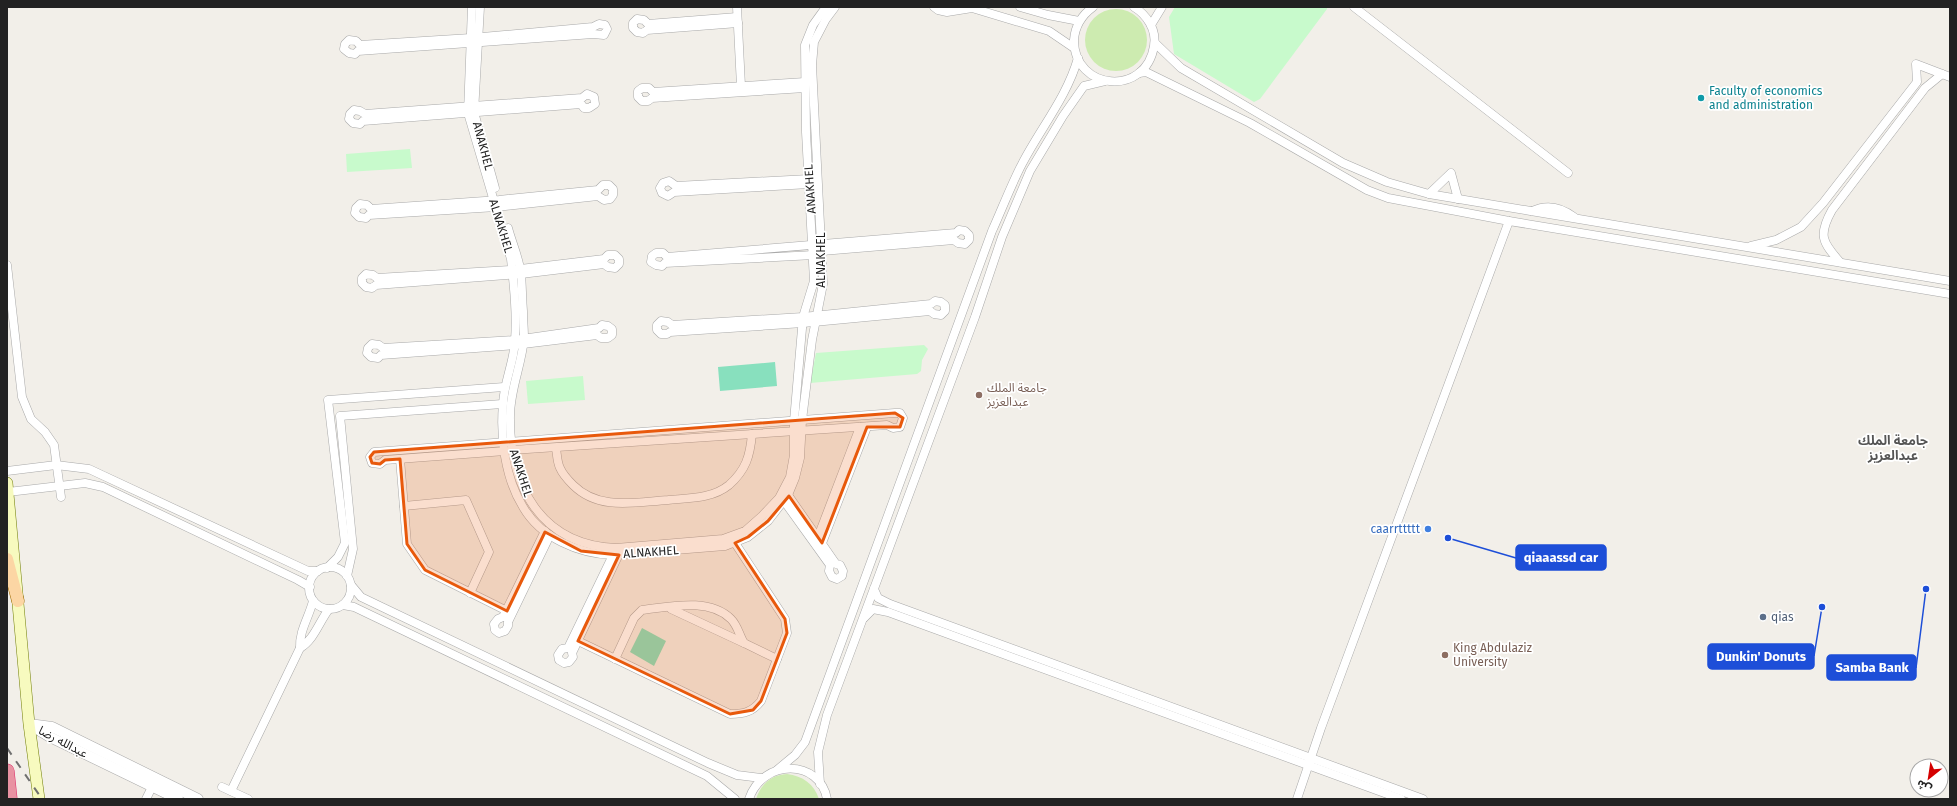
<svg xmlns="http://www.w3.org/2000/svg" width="1957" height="806" font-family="'Fira Sans','Noto Sans Arabic',sans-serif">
	<rect width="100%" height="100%" fill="#f2efe9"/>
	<g fill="#cdebb0">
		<circle cx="1116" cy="40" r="31"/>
		<path d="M787 774C803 776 814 784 819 799H756C761 784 771 775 787 774Z"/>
	</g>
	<g fill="#c8facc">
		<path d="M1175 7H1327V9L1260 99 1254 102 1174 54 1169 17Z"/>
		<path d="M410 149 412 168 347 172 346 154Z"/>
		<path d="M924 345 928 349 922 360 921 371 917 374 810 383 816 353Z"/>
		<path d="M583 376 585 400 528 404 526 381Z"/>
	</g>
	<g fill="#88e0be">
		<path d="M775 362 777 386 720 391 718 367Z"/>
		<path d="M642 628 666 641 654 666 630 652Z"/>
	</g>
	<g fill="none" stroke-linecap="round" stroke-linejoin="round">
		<g stroke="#a9a9a9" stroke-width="9">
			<g id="minor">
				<path d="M472 7 468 113 511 259C514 286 517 314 515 341 514 362 504 382 503 404 500 437 505 478 523 507 541 538 579 554 613 555L725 546 748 537 768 521 788 495 795 478 800 458 802 420 812 340 823 284 812 65 814 42 826 19 835 7"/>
				<path d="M480 7 474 112 495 188"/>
				<path d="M737 7 741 86"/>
				<path d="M934 7 938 10 947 12 972 8 1049 31 1074 48"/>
				<path d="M1020 7 1048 15 1079 21"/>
				<path d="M1093 7C1082 15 1075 26 1074 40 1074 91 1146 97 1154 46 1157 30 1147 15 1134 7"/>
				<path d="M1354 7 1568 173"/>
				<path d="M737 17 648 24 644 20 637 19 633 23V28L637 32 643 33 647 30 738 23"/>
				<path d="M599 24 605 25 607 29 604 35 593 34 358 51 355 54 349 53 344 49 345 44 349 40 356 41 360 45 471 38 593 27Z"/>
				<path d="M1151 25 1162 7"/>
				<path d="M1155 43 1181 68 1343 163 1387 182 1429 194 1950 281"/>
				<path d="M1139 73 1146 72 1250 123 1367 190 1388 198 1509 221 1950 294"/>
				<path d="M805 82 653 92 649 88H642L638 91V97L642 101H648L652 98 805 88"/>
				<path d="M587 94 594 97 595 104 589 108H584L581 104 363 121 360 124 353 123 349 119 350 114 354 110 360 111 365 114 582 98Z"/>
				<path d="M809 179 676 186 669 181 663 183 660 188 662 193 668 196 674 192 809 184"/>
				<path d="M603 185H609L613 189V195L610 199 604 200 598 196 496 207 369 215 366 218 359 217 355 213 356 208 360 204 367 205 371 209 499 200 598 190Z"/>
				<path d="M1429 194 1451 173 1458 199"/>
				<path d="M1532 211C1547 204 1561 207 1574 217"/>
				<path d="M508 228C512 243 519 258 521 274 522 286 522 299 523 311 523 320 524 329 524 338 522 364 510 389 510 416 509 486 541 545 616 548L723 539 745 531 762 516 779 498 790 477 794 455V421L803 317 814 281 806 132 805 45 813 25 826 7"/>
				<path d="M959 230 965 231 969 235V240L965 244 958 243 954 240 822 251 814 255 665 263 662 266 656 265 651 262 652 256 656 253H663L667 257 956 233Z"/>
				<path d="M1751 246 1776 240 1801 227 1823 203 1917 82 1916 64 1950 77"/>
				<path d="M608 255H615L619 259V264L615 268 608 267 604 264 521 274 376 285 372 288 366 287 362 283V278L366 274 373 275 377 278 512 270 604 259Z"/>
				<path d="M1840 262C1822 242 1818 235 1832 210L1925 88 1942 74"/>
				<path d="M7 265 22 397 31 419 45 432 54 445 61 497"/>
				<path d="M935 301 941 302 945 305V311L941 315 934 314 930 311 803 323 670 332 667 334H661L657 330V325L661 321 668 322 672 325 803 317 931 304Z"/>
				<path d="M602 325 608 326 612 329V335L608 338H601L597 335 515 345 381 355 378 358 371 357 367 353 368 348 372 344 379 345 383 348 515 340 599 328Z"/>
				<path d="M556 448C557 454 557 462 560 468 563 475 568 480 573 485 599 511 635 502 668 500 688 498 712 499 729 485 746 470 750 456 752 434"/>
				<path d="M505 451 385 460 380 464 372 463 370 457 374 452 895 413H900L903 418 900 427 893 428 887 425 512 450"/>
				<path d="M400 459 407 544 425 570 507 611"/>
				<path d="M7 471 56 465 89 469 308 571H318"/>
				<path d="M8 492 85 483 103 487 298 580 310 587"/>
				<path d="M784 501 830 565 829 571 832 577 837 579 842 576 843 571 840 565 836 564 788 495"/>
				<path d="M404 506 466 500 489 552 470 593"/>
				<path d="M545 531 503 617 498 619 494 624 495 630 499 633 505 631 508 626V622L550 535"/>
				<path d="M818 537 860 427"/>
				<path d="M822 543 867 427"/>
				<path d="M613 555 568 648 562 649 558 655 559 660 564 663 569 662 573 657 572 653 619 554"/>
				<circle cx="330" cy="588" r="21"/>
				<path d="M327 568 338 557 345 543 328 400 504 387"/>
				<path d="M347 576 353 549 340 416 502 404"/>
				<path d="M351 585 361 597 708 763 737 775 761 778"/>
				<path d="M874 589 878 598 890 604 1423 799"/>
				<path d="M313 601C309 617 299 631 300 648 314 640 319 622 329 609"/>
				<path d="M343 605 354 607 707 776 735 799"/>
				<path d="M671 609 744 643"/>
				<path d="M864 618 873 609 888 612 1401 799"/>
				<path d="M578 641 730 714C744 714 752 712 761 701L787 633 785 619 735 543"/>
				<path d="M615 659 634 618 642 610C669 607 709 597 731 619 738 626 739 635 744 643L777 659"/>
				<path d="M777 770 795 755 805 742 992 231C1002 209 1011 185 1022 164 1040 129 1067 97 1078 58"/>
				<path d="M820 784 818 752 827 715 975 317 1002 237 1030 171 1063 116 1084 86 1105 81"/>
				<path d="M222 787 248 799"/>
				<path d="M231 791 300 648"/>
				<path d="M146 799 152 787"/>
				<path d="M749 799C763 758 820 759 827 799"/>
				<path d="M1297 799 1321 728 1509 221"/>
			</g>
		</g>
		<g stroke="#a9a9a9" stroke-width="11">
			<g id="tertiary">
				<path d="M29 724 52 727 198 799"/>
				<path d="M32 726 50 737 178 799"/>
			</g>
		</g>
		<g stroke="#707d05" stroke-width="12">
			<path id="secondary" d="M7 483 29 724 39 799"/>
		</g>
		<g stroke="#a06b00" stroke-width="13">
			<path id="primary" d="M7 559 18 601"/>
		</g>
		<g stroke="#dc2a67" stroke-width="15">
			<path id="motorway" d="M7 771 10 799"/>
		</g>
		<use href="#minor" stroke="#fff" stroke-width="8"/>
		<use href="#tertiary" stroke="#fff" stroke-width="10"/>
		<use href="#secondary" stroke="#f7fabf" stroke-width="11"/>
		<use href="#primary" stroke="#fcd6a4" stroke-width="12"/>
		<use href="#motorway" stroke="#e892a2" stroke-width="14"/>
		<path stroke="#707070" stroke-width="2" stroke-dasharray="8 8" stroke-linecap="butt" d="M7 748 42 799"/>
	</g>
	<path fill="#e8590c" fill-opacity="0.2" stroke="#e8590c" stroke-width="3" stroke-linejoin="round" d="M895 413 903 418 900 427H867L822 543 789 496 768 521 748 537 735 543 785 619 787 633 761 701 753 710 730 714 578 641 619 555 581 551 545 532 507 611 425 570 407 544 400 459 385 460 380 464 372 463 370 457 374 452Z"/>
	<circle fill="#0f9aa8" stroke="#fff" stroke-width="1.5" cx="1701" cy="98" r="4"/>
	<g fill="#8d6e63" stroke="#fff" stroke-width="1.5">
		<circle cx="979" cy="395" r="4"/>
		<circle cx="1445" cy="655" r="4"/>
	</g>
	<circle fill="#3f7fe0" stroke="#fff" stroke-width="1.5" cx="1428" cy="529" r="4"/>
	<circle fill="#5c6f8a" stroke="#fff" stroke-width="1.5" cx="1763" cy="617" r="4"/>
	<g text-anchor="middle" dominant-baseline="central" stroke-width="3.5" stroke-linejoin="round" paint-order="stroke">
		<g font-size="12" fill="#0d838f" stroke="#fff" text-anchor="start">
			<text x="1709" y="91">Faculty of economics<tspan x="1709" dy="14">and administration</tspan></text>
		</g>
		<g font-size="12" fill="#222" stroke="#fff">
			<text transform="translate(483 146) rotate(75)">ANAKHEL</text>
			<text transform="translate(810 189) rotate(-94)">ANAKHEL</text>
			<text transform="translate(501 226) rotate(73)">ALNAKHEL</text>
			<text transform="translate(821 260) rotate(-90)">ALNAKHEL</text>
			<text transform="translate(521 473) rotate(72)">ANAKHEL</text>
			<text transform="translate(651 552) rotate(-4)">ALNAKHEL</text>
			<text transform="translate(63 742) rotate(28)">عبدالله رضا</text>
		</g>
		<g font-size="12" fill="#785e54" stroke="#fff" text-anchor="start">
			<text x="987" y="388">جامعة الملك<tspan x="987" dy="14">عبدالعزيز</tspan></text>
			<text x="1453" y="648">King Abdulaziz<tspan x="1453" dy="14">University</tspan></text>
		</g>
		<g font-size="12" fill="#366cbe" stroke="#fff" text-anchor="end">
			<text x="1420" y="529">caarrttttt</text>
		</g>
		<g font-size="12" fill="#4e5e75" stroke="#fff" text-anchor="start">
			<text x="1771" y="617">qias</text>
		</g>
		<g font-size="13" font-weight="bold" fill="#555" stroke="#fff">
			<text x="1893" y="440">جامعة الملك<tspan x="1893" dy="15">عبدالعزيز</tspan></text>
		</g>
	</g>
	<path fill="none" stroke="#1d4ed8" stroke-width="1.5" d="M1448 538L1516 558M1822 607L1814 656M1926 589L1916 668"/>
	<g fill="#1d4ed8" stroke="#fff" stroke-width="1.5">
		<circle cx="1448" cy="538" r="4"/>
		<circle cx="1822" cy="607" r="4"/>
		<circle cx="1926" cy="589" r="4"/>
	</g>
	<g fill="#1d4ed8" stroke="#1d4ed8" stroke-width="1.5">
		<rect x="1516" y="545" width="90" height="25" rx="4"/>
		<rect x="1708" y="644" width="106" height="25" rx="4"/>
		<rect x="1827" y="655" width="89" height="25" rx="4"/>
	</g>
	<g font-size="13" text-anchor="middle" font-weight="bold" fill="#fff">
		<text x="1561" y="562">qiaaassd car</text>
		<text x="1761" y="661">Dunkin' Donuts</text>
		<text x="1872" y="672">Samba Bank</text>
	</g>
	<rect width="1957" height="806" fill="none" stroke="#222222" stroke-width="16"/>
	<g transform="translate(1929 778) rotate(210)"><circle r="19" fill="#ffffff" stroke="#a7a7a7"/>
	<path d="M0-3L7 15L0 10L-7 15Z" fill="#d40000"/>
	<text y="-6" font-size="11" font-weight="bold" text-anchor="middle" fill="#222222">ش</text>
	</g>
</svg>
